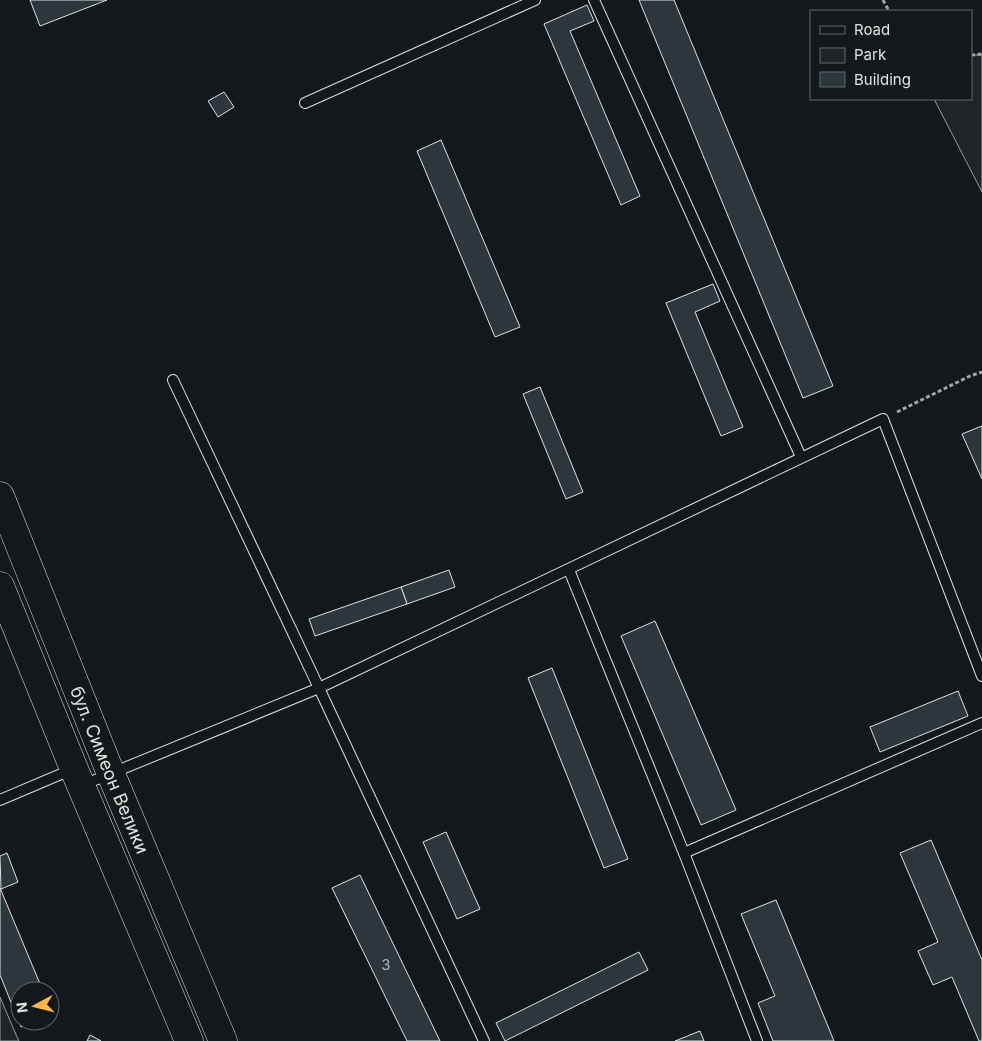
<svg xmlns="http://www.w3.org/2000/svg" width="982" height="1041" font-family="Inter,sans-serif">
	<rect width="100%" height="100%" fill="#14181c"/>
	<g fill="#202428" stroke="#939e99">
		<path d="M971 55H982V192L934 99H971Z"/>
		<path d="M0 997 17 1037 19 1041H0Z"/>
	</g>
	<g fill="#2c363c" stroke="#d8e6dc">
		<path d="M30 0H107L40 26Z"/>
		<path d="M639 0H674L833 386 803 398Z"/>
		<path d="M587 5 594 21 570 31 640 196 621 205 544 24Z"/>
		<path d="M224 92 234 107 218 117 208 101Z"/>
		<path d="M441 140 520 327 495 337 417 151Z"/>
		<path d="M713 284 720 301 695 312 743 427 721 436 666 303Z"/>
		<path d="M540 387 583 492 566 499 523 394Z"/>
		<path d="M982 426V479L962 434Z"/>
		<path d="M449 570 455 587 407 604 401 587Z"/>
		<path d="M401 587 407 604 315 636 309 619Z"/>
		<path d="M655 621 736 810 701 825 621 636Z"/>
		<path d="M552 668 628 859 604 868 528 678Z"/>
		<path d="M958 691 968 716 880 752 870 727Z"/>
		<path d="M446 832 480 909 457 919 423 842Z"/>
		<path d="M931 840 982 960V1041H979L952 977 933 985 918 951 938 942 900 853Z"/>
		<path d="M7 853 18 882 1 889 0 856Z"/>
		<path d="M360 875 440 1041H407L332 888Z"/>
		<path d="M0 888 43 991H20V1021H35L21 1027 0 975Z"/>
		<path d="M776 900 834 1041H773L758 1003 775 996 741 914Z"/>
		<path d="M639 952 648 970 505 1041 496 1023Z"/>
		<path d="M700 1031 704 1041H675Z"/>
		<path d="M90 1035 101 1041H87Z"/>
	</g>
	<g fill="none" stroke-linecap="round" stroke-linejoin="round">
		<g stroke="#d8e6dc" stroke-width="12">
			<g id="lane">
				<path d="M594 0 801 457"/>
				<path d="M305 103 535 0"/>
				<path d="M569 570 684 853 757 1041"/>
				<path d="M83 785 319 688 173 380"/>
				<path d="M0 800 73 769"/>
				<path d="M684 853 982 723"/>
				<path d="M484 1041 319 688 883 419 982 676"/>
			</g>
		</g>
		<g stroke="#d8e6dc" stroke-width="29">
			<g id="secondary">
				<path id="s1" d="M0 496 111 774 223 1041"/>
				<path d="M0 586 74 769 189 1041"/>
			</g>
		</g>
		<g stroke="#9da8a2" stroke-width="3" stroke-dasharray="4 2.5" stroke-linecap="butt">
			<path d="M883 0 889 11"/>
			<path d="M971 55 982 54"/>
			<path d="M897 412 970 376 982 372"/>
		</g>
		<use href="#lane" stroke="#14181c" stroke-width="10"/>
		<use href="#secondary" stroke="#14181c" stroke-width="28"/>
	</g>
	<g text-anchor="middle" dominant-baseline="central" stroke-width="4" stroke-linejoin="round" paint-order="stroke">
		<g font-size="15" fill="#adbab4">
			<text x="386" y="964">3</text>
		</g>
		<g font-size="18" fill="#d8e6dc" stroke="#14181c">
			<text stroke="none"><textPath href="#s1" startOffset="295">бул. Симеон Велики</textPath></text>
		</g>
	</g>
	<rect x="810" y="10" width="162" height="90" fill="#14181c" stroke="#626a69"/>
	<rect x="820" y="26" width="25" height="8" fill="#14181c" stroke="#626a69"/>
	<text x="854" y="35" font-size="15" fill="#d8e6dc">Road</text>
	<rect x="820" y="48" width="25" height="15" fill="#202428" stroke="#626a69"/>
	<text x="854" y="60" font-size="15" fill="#d8e6dc">Park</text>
	<rect x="820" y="72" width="25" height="15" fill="#2c363c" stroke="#626a69"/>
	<text x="854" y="85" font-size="15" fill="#d8e6dc">Building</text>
	<g transform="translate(35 1006) rotate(263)"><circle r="24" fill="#14181c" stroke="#626a69"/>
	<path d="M0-4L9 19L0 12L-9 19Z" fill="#ffb74d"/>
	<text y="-8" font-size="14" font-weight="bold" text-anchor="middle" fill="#d8e6dc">N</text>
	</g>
</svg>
